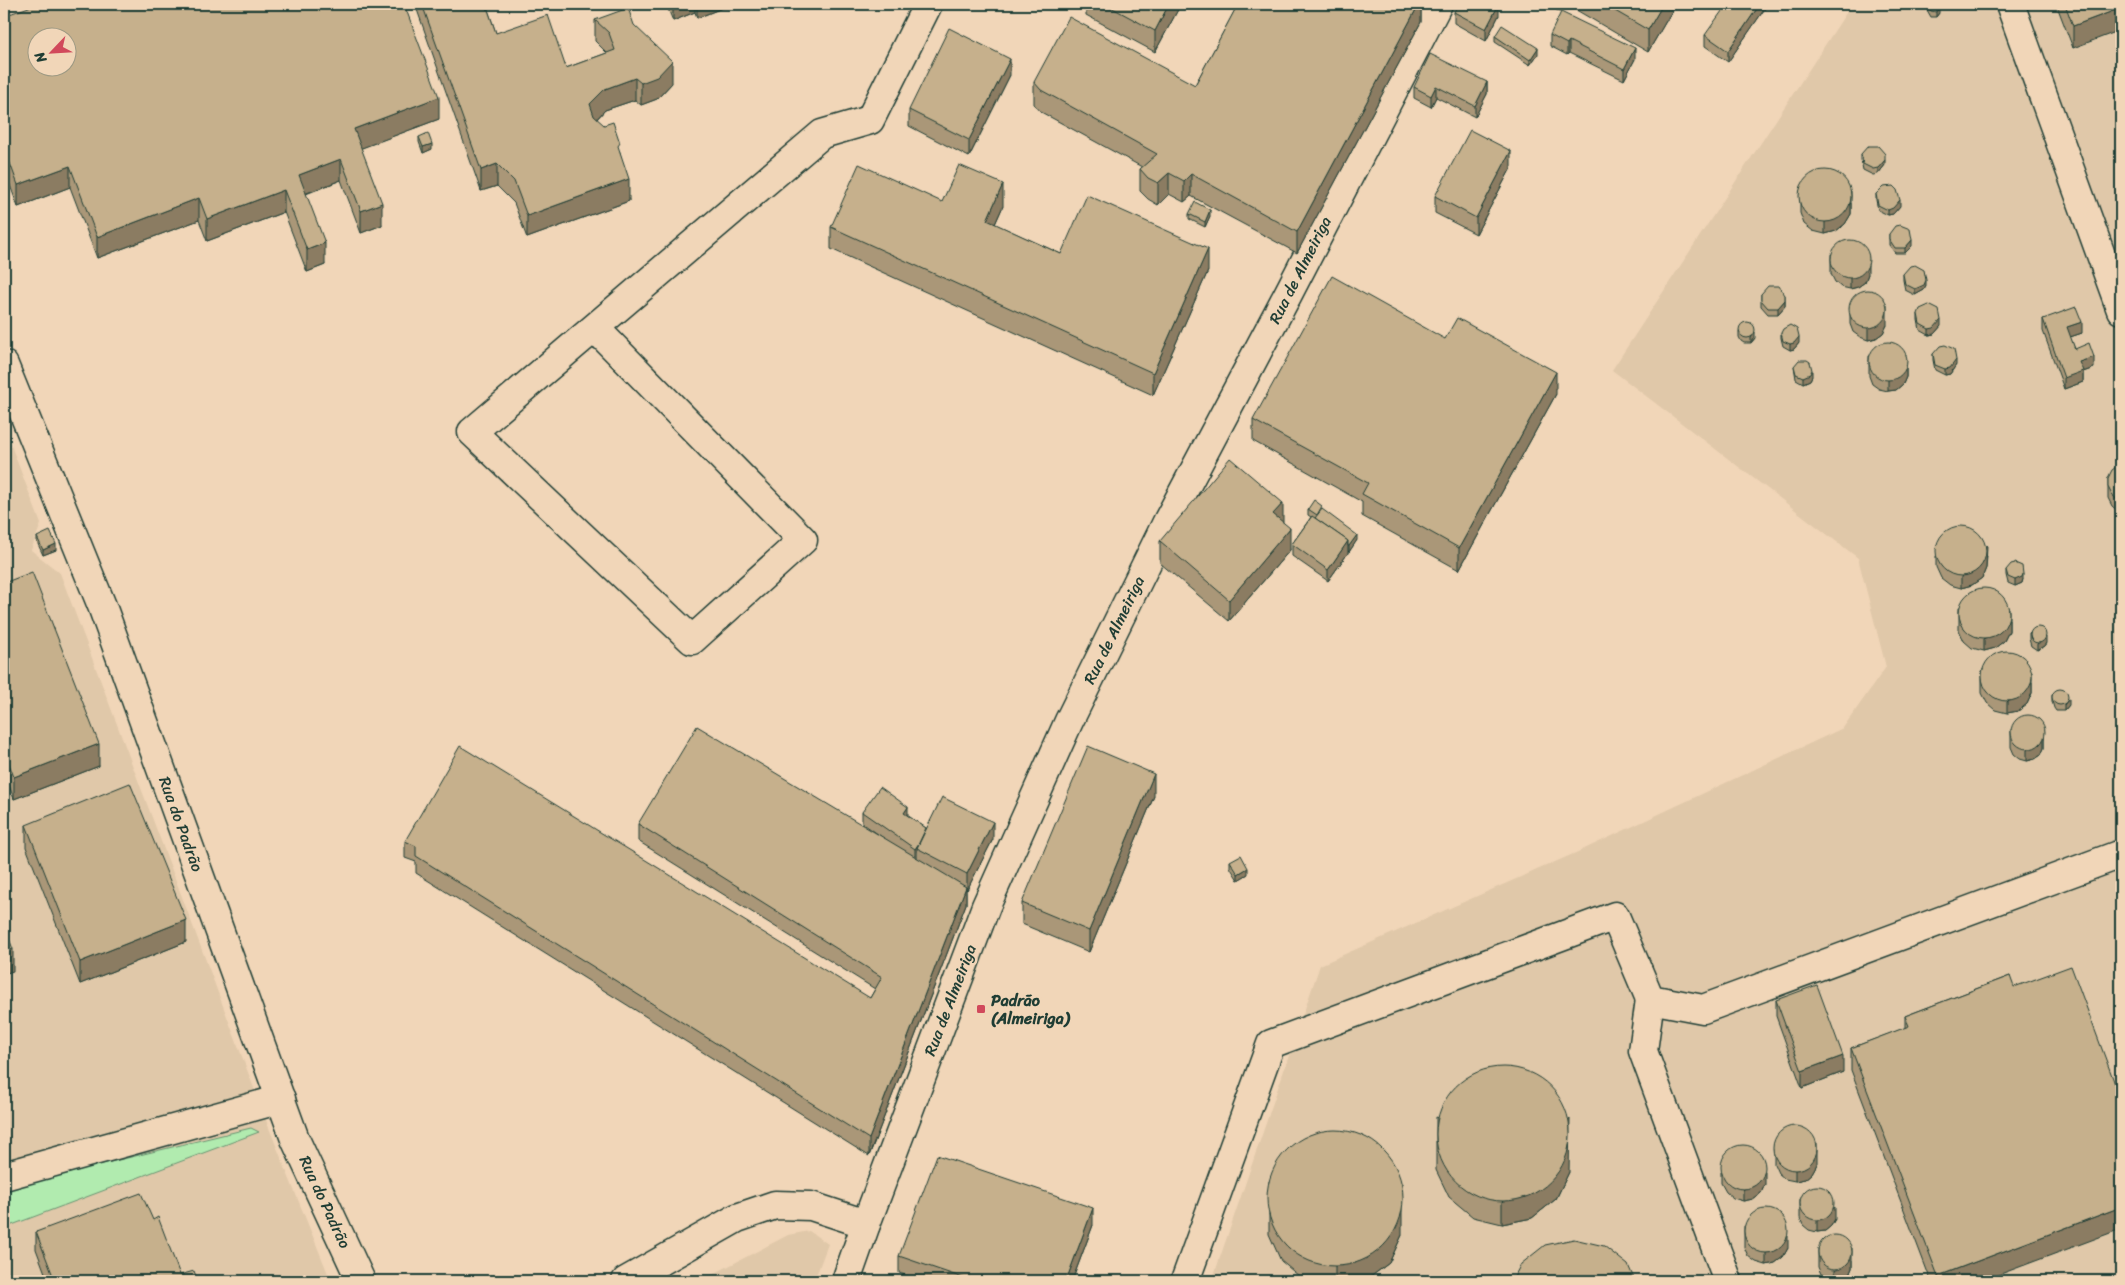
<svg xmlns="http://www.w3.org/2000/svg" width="2125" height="1285" font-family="Sriracha,sans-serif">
	<rect width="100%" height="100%" fill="#f1d6b8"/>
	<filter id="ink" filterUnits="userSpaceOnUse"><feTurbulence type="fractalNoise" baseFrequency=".02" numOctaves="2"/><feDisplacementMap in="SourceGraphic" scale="10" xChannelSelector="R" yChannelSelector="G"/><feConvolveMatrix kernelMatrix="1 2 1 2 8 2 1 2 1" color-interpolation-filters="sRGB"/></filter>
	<g filter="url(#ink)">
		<g fill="#e0c8a9">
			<path d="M1852 4H2121V1281H1212L1320 965 1580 851 1843 728 1886 667 1858 558 1612 370Z"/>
			<path d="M4 427 41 524 31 550 60 573 269 1128 331 1281H4V1226L32 1181 4 1191Z"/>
			<path d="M809 1231 828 1244 814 1281H700L788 1235Z"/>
		</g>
		<path fill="#b1ebaf" stroke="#689472" d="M251 1128 259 1132 4 1228V1191L32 1181Z"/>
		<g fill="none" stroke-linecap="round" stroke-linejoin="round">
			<g stroke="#1f3d34" stroke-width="31">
				<g id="minor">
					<path d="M2010 4 2121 310"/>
					<path d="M4 12 27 4"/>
					<path d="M595 328 803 540 692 640 472 432 822 134 870 120 928 4"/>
					<path d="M4 365 102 606 295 1139 361 1281"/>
					<path d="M1650 999 1643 1051 1728 1281"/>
					<path d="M4 1176 281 1099"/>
					<path d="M626 1281 737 1218 775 1205 811 1206 866 1224"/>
					<path d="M846 1281 866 1224 986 906 1069 721 1167 522 1288 294 1438 4"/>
					<path d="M1185 1281 1271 1044 1615 916 1650 999 1703 1009 2121 854"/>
				</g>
			</g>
			<use href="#minor" stroke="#f1d6b8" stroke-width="28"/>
		</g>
		<g fill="#aa9778" stroke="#1f3d34">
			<path d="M415 4H486L496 33 566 68 607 53 595 41V20L634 25 672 83 657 99 641 105 635 100 605 110 597 119 620 152 629 201 527 238 514 203 497 186 481 191Z"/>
			<path d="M666 4H732L697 18 695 12 673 21Z"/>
			<path d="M1076 4H1181L1155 52 1086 15V11L1076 6Z"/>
			<path d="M1230 4H1421V22L1297 253 1191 196 1184 202 1169 194 1158 205 1148 199 1140 191V169L1142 167 1041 112 1034 104V82L1195 85 1235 10Z"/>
			<path d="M1547 4H1565L1560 12Z"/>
			<path d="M1566 4H1646L1648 5V4H1676L1648 52Z"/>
			<path d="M1768 4 1728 62 1705 46V35Z"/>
			<path d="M2057 4H2121L2073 48 2057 6Z"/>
			<path d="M1927 5 1939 13 1936 17H1931L1927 10Z"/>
			<path d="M1454 12 1499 15 1486 41 1454 23Z"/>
			<path d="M4 16 439 119 361 148 382 225 361 233 341 180 306 194 325 265 307 272 284 212 207 241 199 220 97 258 70 187 18 207 4 169Z"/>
			<path d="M1550 35 1635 59 1624 80 1569 53 1567 55 1550 46Z"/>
			<path d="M1495 36 1538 54 1530 65 1495 42Z"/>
			<path d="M1010 75 969 157 909 126V110Z"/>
			<path d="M1487 82V94L1475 117 1436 97 1431 107 1414 98V87Z"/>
			<path d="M419 137 432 149 423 153 419 142Z"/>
			<path d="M1861 154 1885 165 1878 174 1873 175 1863 170 1861 160Z"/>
			<path d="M1511 168 1476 234 1435 213V196Z"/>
			<path d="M1800 190 1851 191V214L1845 224 1836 231 1825 234 1813 231 1804 224 1800 213Z"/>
			<path d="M1876 194 1900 206 1893 214 1888 215 1878 210 1876 200Z"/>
			<path d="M942 202 1003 206 995 224 1061 254 1208 271 1153 395 831 249V227Z"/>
			<path d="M1189 214 1210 216 1205 227 1189 219Z"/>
			<path d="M1889 234 1912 246 1905 253H1895L1889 245Z"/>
			<path d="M1831 254 1868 274 1865 282 1858 287 1850 289 1841 287 1835 282 1831 274Z"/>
			<path d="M1903 274 1926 286 1924 290 1915 295 1905 290 1903 280Z"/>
			<path d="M1761 294 1785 295V306L1778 314H1768L1761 306Z"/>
			<path d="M1850 313 1887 325 1883 333 1876 338 1868 340 1860 337 1853 332 1850 324Z"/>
			<path d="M1918 314 1941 326 1934 334 1929 335 1920 330 1918 320Z"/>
			<path d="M2043 319 2082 333 2070 337 2075 349 2094 368 2083 372V382L2064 389 2043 331Z"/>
			<path d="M1739 332 1755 338 1751 343H1744L1741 341 1739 337Z"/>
			<path d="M1781 333 1799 343 1794 349 1790 350 1783 346 1781 338Z"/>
			<path d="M1445 339 1556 394 1459 570 1362 516V502L1253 441V420Z"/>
			<path d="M1933 354 1956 365 1950 374 1945 375 1935 370 1933 360Z"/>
			<path d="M1869 356 1906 357V377L1903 384 1896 390 1888 391 1879 389 1872 384 1869 376Z"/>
			<path d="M1794 366 1812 376 1810 380 1803 383 1796 379Z"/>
			<path d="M2121 464V513L2119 512 2112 506 2108 498V478Z"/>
			<path d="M1308 509 1322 510 1357 540 1349 552 1348 551V553L1328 581 1292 556V544L1311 517 1308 515Z"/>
			<path d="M1283 522 1290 550 1229 621 1160 563V541Z"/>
			<path d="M37 537 56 550 43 555 37 542Z"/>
			<path d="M1936 556H1987L1986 568 1982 578 1972 585 1961 588 1950 585 1941 578 1936 567Z"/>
			<path d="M2006 570 2023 579 2022 583 2015 586 2008 583 2006 575Z"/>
			<path d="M4 583 99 766 14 799 4 772Z"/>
			<path d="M1959 607 2009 608V631L2004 641 1995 648 1984 651 1972 648 1964 641 1959 630Z"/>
			<path d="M2029 633 2046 643 2044 646 2037 650 2031 646 2029 639Z"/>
			<path d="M1982 670 2032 671V693L2027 704 2018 711 2007 713 1995 710 1987 703 1982 693Z"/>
			<path d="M2052 695 2069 705 2064 711H2056L2054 708 2052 701Z"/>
			<path d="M2011 729H2044V748L2041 755 2035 759 2027 761 2020 759 2014 754 2011 747Z"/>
			<path d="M1154 796 1089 952 1022 924V903Z"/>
			<path d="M862 812 908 816 926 828 993 839 967 890 966 889V904L869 1156 416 873V862L405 858V841L870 998 875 989 638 841V824L885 839 862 823Z"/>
			<path d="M26 825 186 942 80 984 26 847Z"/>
			<path d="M1230 861 1248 874 1238 880 1230 867Z"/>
			<path d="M2010 976 1982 1281H1931L1851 1070V1048L1905 1028V1016Z"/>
			<path d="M1776 1000 1843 1072 1802 1088 1776 1016Z"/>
			<path d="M1436 1117 1569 1172 1556 1199 1532 1218 1502 1224 1473 1217 1449 1197 1436 1170Z"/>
			<path d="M1774 1143 1817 1164 1812 1173 1805 1179 1795 1181 1785 1179 1778 1173 1774 1164Z"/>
			<path d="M1721 1172 1765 1184 1761 1193 1753 1199 1743 1201 1733 1198 1726 1192 1721 1183Z"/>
			<path d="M1269 1181 1402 1235 1389 1263 1365 1281H1305L1281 1261 1269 1234Z"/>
			<path d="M1800 1199 1835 1219 1831 1226 1825 1231 1817 1232 1809 1230 1803 1225 1800 1218Z"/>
			<path d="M153 1220 180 1275 198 1281H48L36 1249V1232Z"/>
			<path d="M1093 1225 1072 1281H923L899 1273V1256Z"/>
			<path d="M1744 1226 1788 1248 1783 1257 1775 1263 1766 1265 1756 1262 1748 1256 1744 1247Z"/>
			<path d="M1818 1248 1852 1260V1268L1849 1275 1843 1280 1835 1281 1827 1279 1821 1274 1818 1267Z"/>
		</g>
		<g fill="#8b7b62" stroke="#1f3d34">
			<path d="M673 4H695V12L673 21Z"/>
			<path d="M697 4H732L697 18Z"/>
			<path d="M1169 4H1181L1155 52V31Z"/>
			<path d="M1419 4H1421V22L1297 253V232Z"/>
			<path d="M1499 4V15L1486 41V29Z"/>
			<path d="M1560 4H1565L1560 12Z"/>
			<path d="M1663 4H1676L1648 52V30Z"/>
			<path d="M1760 4H1768L1728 62V51Z"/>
			<path d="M1939 7V13L1936 17V12Z"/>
			<path d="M2121 8V30L2073 48V26Z"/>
			<path d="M1569 41V53L1567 55V44Z"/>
			<path d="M1538 48V54L1530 65V60Z"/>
			<path d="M1635 48V59L1624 80V69Z"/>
			<path d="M1010 59V75L969 157V140Z"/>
			<path d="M672 61V83L657 99 641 105V83Z"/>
			<path d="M635 78V100L605 110 590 126V104L605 89Z"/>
			<path d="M1487 82V94L1475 117V106Z"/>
			<path d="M1436 86V97L1431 107V96Z"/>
			<path d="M439 97V119L354 151V129Z"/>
			<path d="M432 144V149L423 153V147Z"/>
			<path d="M1511 151V168L1476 234V218Z"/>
			<path d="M341 159V180L299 196V175Z"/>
			<path d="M1885 160V165L1878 174V168Z"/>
			<path d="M497 164V186L481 191V170Z"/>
			<path d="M70 166V187L18 207V185Z"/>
			<path d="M1169 173V194L1158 205V183Z"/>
			<path d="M1191 174V196L1184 202V181Z"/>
			<path d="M629 179V201L527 238V216Z"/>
			<path d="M1003 184V206L987 242V220Z"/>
			<path d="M284 190V212L207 241V219Z"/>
			<path d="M199 198V220L97 258V237Z"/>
			<path d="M1900 200V206L1893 214 1888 215V210Z"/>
			<path d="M382 203V225L361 233V211Z"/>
			<path d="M1851 203V214L1845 224 1836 231 1825 234V222Z"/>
			<path d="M1210 210V216L1205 227V222Z"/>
			<path d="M1912 240V246L1905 253V248Z"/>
			<path d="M325 243V265L307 272V250Z"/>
			<path d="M1208 249V271L1153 395V373Z"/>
			<path d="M1868 255V274L1865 282 1858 287 1850 289V278Z"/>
			<path d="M1926 280V286L1924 290 1915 295V289Z"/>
			<path d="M1785 300V306L1778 314V308Z"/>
			<path d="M1887 305V325L1883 333 1876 338 1868 340V328Z"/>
			<path d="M1941 320V326L1934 334 1929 335V329Z"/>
			<path d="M2082 322V333L2067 338V327Z"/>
			<path d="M1755 332V338L1751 343V338Z"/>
			<path d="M1799 337V343L1794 349 1790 350V344Z"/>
			<path d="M2094 357V368L2083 372V382L2064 389V378L2079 362Z"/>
			<path d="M1956 360V365L1950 374 1945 375V369Z"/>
			<path d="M1906 365V377L1903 384 1896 390 1888 391V380Z"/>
			<path d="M1812 370V376L1810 380 1803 383V377Z"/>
			<path d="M1556 372V394L1459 570V548Z"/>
			<path d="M1283 503V524L1273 514Z"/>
			<path d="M1290 528V550L1229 621V600Z"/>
			<path d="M1357 535V540L1349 552V546Z"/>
			<path d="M1348 541V553L1328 581V570Z"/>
			<path d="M56 544V550L43 555V550Z"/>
			<path d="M1987 545 1986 568 1982 578 1972 585 1961 588V577Z"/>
			<path d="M2023 574V579L2022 583 2015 586V580Z"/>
			<path d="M2009 619V631L2004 641 1995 648 1984 651V639Z"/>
			<path d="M2046 637V643L2044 646 2037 650V644Z"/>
			<path d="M2032 682V693L2027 704 2018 711 2007 713V702Z"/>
			<path d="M2069 699V705L2064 711V705Z"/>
			<path d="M2044 736V748L2041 755 2035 759 2027 761V750Z"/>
			<path d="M99 744V766L14 799V777Z"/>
			<path d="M1154 774V796L1089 952V931Z"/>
			<path d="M908 807V818L904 813Z"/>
			<path d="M993 822V839L967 890V874Z"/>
			<path d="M928 829 917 848V858L915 860V849Z"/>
			<path d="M1248 868V874L1238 880V874Z"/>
			<path d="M966 887V904L869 1156V1139Z"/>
			<path d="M186 920V942L80 984V962Z"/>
			<path d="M13 949V971L4 974V953Z"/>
			<path d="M1843 1056V1072L1802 1088V1071Z"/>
			<path d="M1570 1119 1569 1172 1556 1199 1532 1218 1502 1224V1202Z"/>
			<path d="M1817 1143V1164L1812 1173 1805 1179 1795 1181V1170Z"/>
			<path d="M1765 1172V1184L1761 1193 1753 1199 1743 1201V1190Z"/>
			<path d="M1402 1183V1235L1389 1263 1365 1281H1335V1266Z"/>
			<path d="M1835 1207V1219L1831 1226 1825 1231 1817 1232V1221Z"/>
			<path d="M2121 1207V1229L1982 1281H1938V1276Z"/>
			<path d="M1093 1208V1225L1072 1281H1066Z"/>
			<path d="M1788 1236V1248L1783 1257 1775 1263 1766 1265V1253Z"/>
			<path d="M1852 1248V1268L1849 1275 1843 1280 1835 1281V1270Z"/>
		</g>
		<g fill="#c6b08c" stroke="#1f3d34" fill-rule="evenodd">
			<path d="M37 4H404L439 97 354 129 382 203 361 211 341 159 299 175 325 243 307 250 284 190 207 219 199 198 97 237 70 166 18 185 4 147V16ZM38 38H68V68H38Z"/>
			<path d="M422 4H486L496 33 548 15 566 68 615 50 609 33 595 20 628 8 634 25 672 61 657 77 641 83 635 78 605 89 590 104 594 116 604 125 613 122 620 143 618 146 629 179 527 216 514 181 497 164 481 170Z"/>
			<path d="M1105 4H1169L1155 31Z"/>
			<path d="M1238 4H1419L1297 232 1191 174 1184 181 1169 173 1158 183 1148 178 1140 169 1157 154 1041 90 1034 82 1069 17 1195 85Z"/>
			<path d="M1458 4H1499L1486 29 1454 12Z"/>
			<path d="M1603 4H1646L1648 5V4H1663L1648 30Z"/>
			<path d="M1727 4H1760L1728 51 1705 35Z"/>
			<path d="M1928 4H1937L1939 7 1936 12 1931 11 1927 5Z"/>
			<path d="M2065 4H2121V8L2073 26Z"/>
			<path d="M1561 12 1635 48 1624 69 1569 41 1567 44 1550 35Z"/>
			<path d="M1502 25 1538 48 1530 60 1495 36Z"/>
			<path d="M949 28 1010 59 969 140 909 110Z"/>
			<path d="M1430 54 1487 82 1475 106 1436 86 1431 96 1414 87Z"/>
			<path d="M1470 130 1511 151 1476 218 1435 196Z"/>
			<path d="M428 133 432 144 423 147 419 137Z"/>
			<path d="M1868 146H1878L1885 154V160L1878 168 1873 169 1863 164 1861 154Z"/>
			<path d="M859 164 942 202 959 165 1003 184 987 220 1061 254 1087 195 1208 249 1153 373 831 227Z"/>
			<circle cx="1825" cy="196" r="26"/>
			<path d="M1893 186 1897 190 1900 200 1893 208 1888 210 1878 205 1876 194 1883 187Z"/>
			<path d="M1195 202 1210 210 1205 222 1189 214Z"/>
			<path d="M1900 225 1910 229 1912 240 1905 248H1895L1889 239V234L1895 226Z"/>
			<circle cx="1850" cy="259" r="19"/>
			<path d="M1915 265 1924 270 1926 280 1924 285 1915 289 1905 284 1903 274 1910 266Z"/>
			<path d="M1332 276 1445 339 1457 318 1556 372 1459 548 1362 494 1368 483 1253 420Z"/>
			<path d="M1768 286H1779L1785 295V300L1778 308H1768L1761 300V294Z"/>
			<circle cx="1868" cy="309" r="19"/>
			<path d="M1929 305 1939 310 1941 320 1934 328 1929 329 1920 324 1918 314 1920 309Z"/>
			<path d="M2076 307 2082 322 2067 327 2075 349 2089 343 2094 357 2079 362 2083 371 2064 378 2043 319Z"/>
			<circle cx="1747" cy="330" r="8"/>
			<path d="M1790 325 1797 329 1799 337 1794 343 1790 344 1783 341 1781 333 1783 329Z"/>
			<circle cx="1888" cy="361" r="19"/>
			<path d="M1945 345 1954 349 1956 360 1950 368 1945 369 1935 365 1933 354 1940 346Z"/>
			<path d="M1799 360H1807L1810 362 1812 370 1810 374 1803 377 1796 374 1794 366Z"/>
			<path d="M1230 458 1283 503 1273 514 1290 528 1229 600 1160 541Z"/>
			<path d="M2121 464V502L2119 501 2112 495 2108 487V478L2112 470 2119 465Z"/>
			<path d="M1314 500 1322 506 1317 515 1308 509Z"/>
			<path d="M1322 509 1357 535 1349 546H1348V541L1315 518Z"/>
			<path d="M1312 516 1348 541 1328 570 1292 544Z"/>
			<circle cx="1961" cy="551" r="25"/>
			<path d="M50 531 56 544 43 550 37 537Z"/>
			<path d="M2015 563 2022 566 2023 574 2022 577 2015 580 2008 577 2006 570 2011 564Z"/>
			<path d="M32 572 99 744 14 777 4 751V583Z"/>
			<circle cx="1984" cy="613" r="25"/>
			<circle cx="2038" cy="635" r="8"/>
			<circle cx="2007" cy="676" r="25"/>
			<circle cx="2060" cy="697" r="8"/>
			<circle cx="2028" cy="732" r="17"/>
			<path d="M697 726 966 887 869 1139 416 856V846L405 841 460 746 870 998 882 977 638 824Z"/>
			<path d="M1088 746 1154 774 1089 931 1022 903Z"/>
			<path d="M130 783 186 920 80 962 26 825Z"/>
			<path d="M880 787 908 807 904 813 926 828 919 843 915 849 862 812Z"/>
			<path d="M942 797 993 822 967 874 917 848Z"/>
			<path d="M1241 855 1248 868 1238 874 1230 861Z"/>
			<path d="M4 926 13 949 4 953Z"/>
			<path d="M2071 966 2121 1100V1207L1938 1276 1851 1048 1909 1026 1905 1016 2010 976 2014 987Z"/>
			<path d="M1817 985 1843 1056 1802 1071 1776 1000Z"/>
			<circle cx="1503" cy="1134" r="67"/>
			<circle cx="1795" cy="1148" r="22"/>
			<circle cx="1335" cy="1198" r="68"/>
			<circle cx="1743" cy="1167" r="22"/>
			<path d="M937 1155 1093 1208 1066 1281H972L899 1256Z"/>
			<circle cx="1817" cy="1203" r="17"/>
			<path d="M141 1193 153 1220 158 1217 180 1275 194 1271 198 1281H55L36 1232Z"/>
			<circle cx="1766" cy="1231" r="22"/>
			<circle cx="1835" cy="1252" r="17"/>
			<path d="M1574 1239 1604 1246 1628 1265 1635 1281H1512L1521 1264 1545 1245Z"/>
		</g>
	</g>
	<rect fill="#d1495b" stroke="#f1d6b8" stroke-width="2" x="976" y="1004" width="10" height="10" rx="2.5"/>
	<g text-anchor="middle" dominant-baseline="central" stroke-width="5" stroke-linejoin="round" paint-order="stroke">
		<g font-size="16" fill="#1f3d34" stroke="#f1d6b8">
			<text transform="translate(1300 270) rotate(-63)">Rua de Almeiriga</text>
			<text transform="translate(1114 630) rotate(-64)">Rua de Almeiriga</text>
			<text transform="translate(181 824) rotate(70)">Rua do Padrão</text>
			<text transform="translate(950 1000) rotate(-69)">Rua de Almeiriga</text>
			<text transform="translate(325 1202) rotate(65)">Rua do Padrão</text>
		</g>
		<g font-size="16" font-weight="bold" fill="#1f3d34" stroke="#f1d6b8" text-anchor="start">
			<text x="991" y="1000">Padrão<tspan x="991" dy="18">(Almeiriga)</tspan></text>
		</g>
	</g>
	<rect width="2125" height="1285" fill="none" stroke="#f1d6b8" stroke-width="20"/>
	<rect x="10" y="10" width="2105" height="1265" fill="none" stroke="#1f3d34" stroke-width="2" filter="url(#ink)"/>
	<g transform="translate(52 52) rotate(245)"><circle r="24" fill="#f1d6b8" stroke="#9d9983"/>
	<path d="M0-4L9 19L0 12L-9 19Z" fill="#d1495b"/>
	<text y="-8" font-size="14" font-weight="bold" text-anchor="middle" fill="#1f3d34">N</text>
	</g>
</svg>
